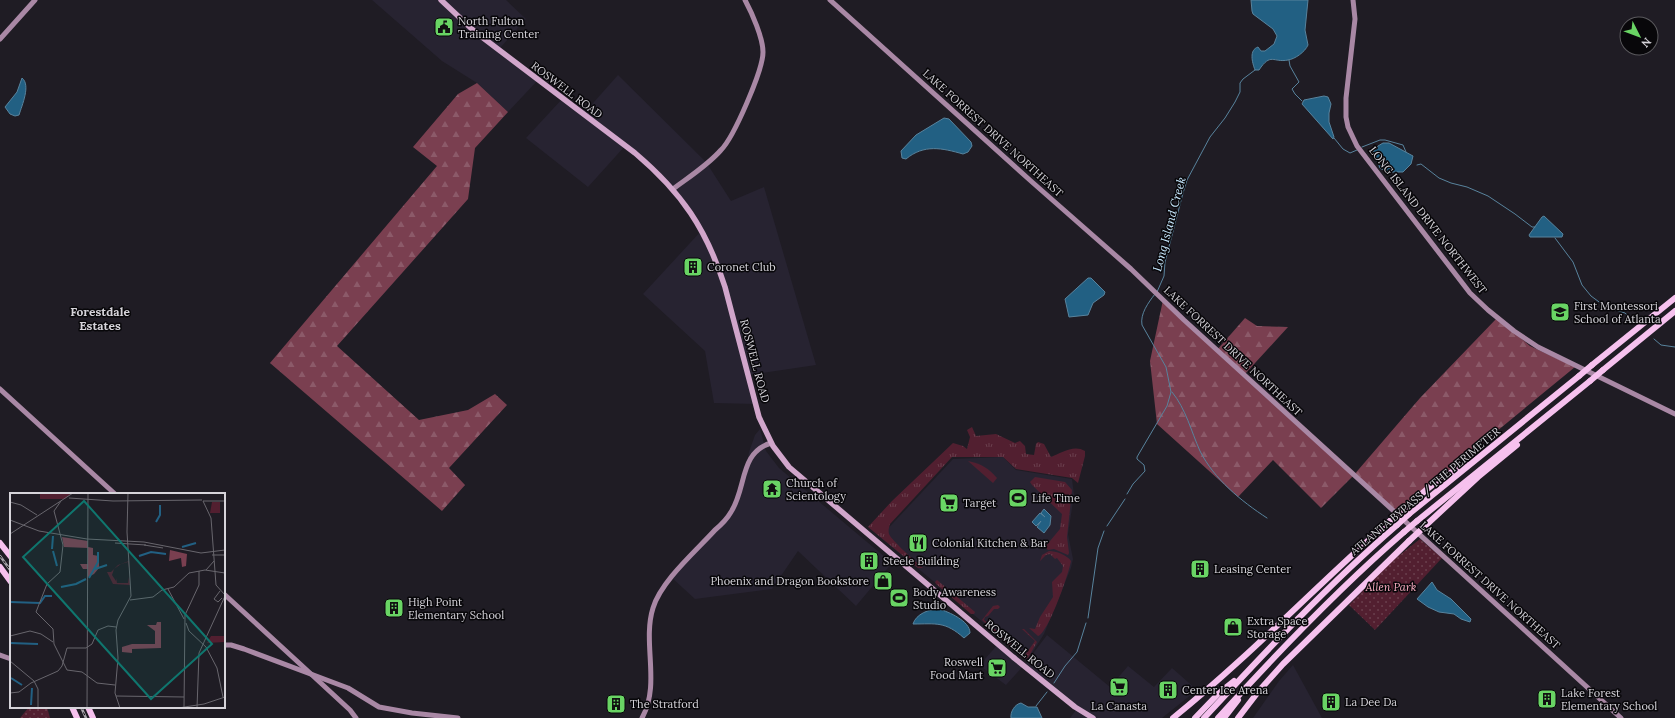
<svg xmlns="http://www.w3.org/2000/svg" width="1675" height="718" font-family="Lora,serif">
	<defs>
		<pattern id="grass-tufts" width="24" height="20" patternUnits="userSpaceOnUse"><rect width="24" height="20" fill="#521f30"/><path d="M3 7l-1-3M5 7V3M7 7l1-3M15 17l-1-3M17 17v-4M19 17l1-3" fill="none" stroke="#6a3f4d"/></pattern>
		<pattern id="forest-firs" width="22" height="20" patternUnits="userSpaceOnUse"><rect width="22" height="20" fill="#7a3f50"/><path d="M5 1l3.5 6h-7zM16 11l3.5 6h-7z" fill="#8c5a69"/></pattern>
		<pattern id="park-dots" width="8" height="8" patternUnits="userSpaceOnUse"><rect width="8" height="8" fill="#521f30"/><path d="M2 2h.1M6 6h.1" fill="none" stroke="#6a3f4d" stroke-width="1.8" stroke-linecap="round"/></pattern>
	</defs>
	<rect width="100%" height="100%" fill="#1f1c24"/>
	<g fill="#272331">
		<path d="M372 0H506L526 19 500 48 538 80 508 112 477 83 442 61Z"/>
		<path d="M618 75 706 162 731 201 764 187 816 365 748 375 756 404 714 403 705 351 643 294 702 230 667 180 625 146 588 187 526 138 563 98 586 111Z"/>
		<path d="M760 429 766 451 779 468 892 563 856 606 798 551 772 589 695 599 671 577 722 526 742 490 749 452 755 435Z"/>
		<path d="M1003 457 1016 470 1072 479 1074 495 1068 534 1073 559 1071 568 1044 634 1029 658 1025 660 1009 644 880 537 953 459Z"/>
		<path d="M1047 635 1110 687 1128 666 1154 687 1172 668 1197 690 1162 718H1070L1076 710 1037 681 1026 663 1006 685 983 668 985 659 999 643 1026 663Z"/>
		<path d="M1293 665 1322 718H1253L1279 681Z"/>
	</g>
	<g fill="url(#grass-tufts)">
		<path d="M972 427 976 436 996 434 1015 443 1020 441 1025 446 1026 454 1034 455 1036 444 1038 442 1044 444 1051 457C1061 453 1074 444 1085 451V456L1078 483 1072 478 1016 469 1003 457H952L890 524C889 528 888 530 889 534 891 540 916 562 923 568H918L868 527 892 501 953 443 963 446 967 449 970 437 967 430Z"/>
		<path d="M968 461C982 464 988 468 997 478L993 483Z"/>
		<path d="M1035 477 1065 482 1072 490 1067 537 1069 553 1068 555 1054 549 1048 550 1045 547 1060 529 1062 514 1032 485 1030 482Z"/>
		<path d="M1049 551C1056 551 1067 555 1071 561 1069 573 1048 634 1038 636L1029 628 1035 629 1040 617 1053 597 1052 582 1062 572 1063 566 1057 558 1055 559 1050 554 1046 555 1040 561 1042 555Z"/>
		<path d="M937 580 975 612 974 614H971L936 584 935 582Z"/>
		<path d="M998 605 1000 607 998 609H994L988 616 985 617 984 620 1002 635 1008 637 1010 642 1025 655 1035 641 1022 629H1024L1037 642 1028 658 1024 659 1020 656 982 620 993 606Z"/>
	</g>
	<g fill="url(#forest-firs)">
		<path d="M477 83 508 112 475 148 468 199 337 346 419 420 468 410 495 394 507 405 449 468 465 485 442 511 270 363 437 166 413 147 458 94Z"/>
		<path d="M1163 300 1217 350 1245 318 1257 326 1288 327 1244 375 1353 476 1420 398 1497 318 1530 346 1575 367 1397 513 1353 476 1321 508 1273 460 1238 497 1157 424 1150 361Z"/>
	</g>
	<g fill="url(#park-dots)">
		<path d="M1420 539 1442 558 1375 630 1349 605 1392 561Z"/>
		<path d="M29 707H47L50 718H20Z"/>
	</g>
	<g fill="#226083" stroke="#58839d">
		<path d="M1251 0H1308L1305 30 1308 45C1305 52 1295 59 1288 60 1273 63 1271 52 1259 70H1255C1252 62 1249 50 1258 47L1261 51H1265L1274 44 1277 36 1273 29 1253 14 1252 11Z"/>
		<path d="M22 78C31 85 22 105 19 115L15 116 10 114 5 107 17 92Z"/>
		<path d="M1324 96 1328 97 1331 104 1329 113V122L1334 137 1333 139 1302 104 1304 100Z"/>
		<path d="M944 118 949 119 971 142 972 146 968 152 963 154C942 148 924 144 906 159L902 158 901 151 916 135Z"/>
		<path d="M1383 143H1389L1413 156 1411 164 1403 172H1387L1380 168 1373 152 1378 146Z"/>
		<path d="M1544 216 1563 234 1562 237H1530L1529 235 1542 217Z"/>
		<path d="M1088 278H1091L1105 292 1104 295 1093 303 1088 315 1069 317 1065 299Z"/>
		<path d="M1044 509 1051 516 1050 525 1044 533 1037 527 1041 521 1036 526 1032 522 1040 513 1045 517 1041 513Z"/>
		<path d="M1432 582 1437 590 1451 599 1471 619 1470 622 1461 619 1454 614 1439 612 1428 607 1417 599Z"/>
		<path d="M939 609C949 612 970 621 970 633L964 638C945 621 936 624 913 624 916 614 929 609 939 609Z"/>
		<path d="M1021 703 1028 707H1037L1042 718H1011C1010 712 1015 704 1021 703Z"/>
	</g>
	<g fill="none" stroke-linecap="round" stroke-linejoin="round">
		<g stroke="#58839d" stroke-width="1">
			<path d="M1289 60 1290 66 1299 82 1292 89 1295 94 1302 101"/>
			<path d="M1334 138 1343 149 1350 153 1357 150"/>
			<path d="M1362 147 1380 140H1385L1403 145 1406 152"/>
			<path d="M1417 165 1421 164 1439 178 1451 183 1467 187 1488 196 1515 214 1532 227H1535"/>
			<path d="M1555 238 1573 262 1582 285 1591 296 1606 307 1625 313 1634 321"/>
			<path d="M1157 292 1164 276 1165 262 1183 193 1187 180 1210 137 1225 118 1235 102 1240 92V83L1243 79 1255 70"/>
			<path d="M1654 339 1661 345 1675 347"/>
			<path d="M1172 392C1186 409 1191 431 1200 451 1214 479 1241 501 1267 518"/>
			<path d="M1127 494 1133 484 1145 471 1144 465 1137 459V457L1167 406 1171 392 1166 367 1142 325C1140 314 1148 303 1155 294"/>
			<path d="M1107 526 1125 499"/>
			<path d="M1088 618 1098 548 1104 531"/>
			<path d="M1054 683 1065 666 1077 652 1086 623"/>
			<path d="M1036 706 1047 692"/>
		</g>
		<g stroke="#a988a5" stroke-width="5">
			<path d="M830 0 1032 182 1131 269 1184 320 1621 718"/>
			<path d="M1353 0 1355 19 1346 98V117L1348 127 1357 146 1470 293 1488 310 1514 331 1538 347 1675 414"/>
			<path d="M0 39 35 0"/>
			<path d="M673 189C689 177 708 165 721 150 734 137 763 70 763 52 763 38 752 13 745 0"/>
			<path d="M0 389 115 494"/>
			<path d="M224 594 311 674 350 710 356 718"/>
			<path d="M224 645H231L244 649 348 688 379 707 412 713 458 718"/>
			<path d="M0 655 11 659"/>
			<path d="M642 718C661 684 642 643 653 608 661 581 696 551 715 530 721 525 727 519 731 512 747 487 739 453 771 443"/>
		</g>
		<path stroke="#d1a6cb" stroke-width="5.5" d="M441 0 474 31 635 153C682 193 706 228 725 287L759 417 773 446 789 467 1013 657 1075 707 1093 718"/>
		<g stroke="#f6c1ee" stroke-width="6">
			<path d="M1592 365 1675 298"/>
			<path d="M1603 370 1675 311"/>
			<path d="M1404 509C1423 493 1443 473 1467 465"/>
			<path d="M1409 514 1579 376"/>
			<path d="M1417 521 1590 381"/>
			<path d="M1424 527 1478 477 1517 445"/>
			<path d="M0 543 11 557"/>
			<path d="M0 567 11 582"/>
			<path d="M72 707 77 718"/>
			<path d="M88 707 93 718"/>
			<path d="M1173 718C1250 656 1317 585 1391 520"/>
			<path d="M1195 718 1219 693 1234 681"/>
			<path d="M1204 718C1266 651 1328 585 1397 525"/>
			<path d="M1218 718C1277 653 1338 589 1404 532"/>
			<path d="M1224 718 1238 700"/>
			<path d="M1238 718 1258 692 1283 664 1409 541"/>
		</g>
		<g stroke="#a9a7ad" stroke-width="2.5">
			<g id="rail">
				<path d="M0 556 11 571"/>
				<path d="M81 707 86 718"/>
			</g>
		</g>
		<use href="#rail" stroke="#08070a" stroke-width="1" stroke-dasharray="3" stroke-linecap="butt"/>
		<g stroke="#f6c1ee" stroke-width="6">
			<path d="M1579 376 1592 365"/>
			<path d="M1590 381 1603 370"/>
			<path d="M1391 520 1404 509"/>
			<path d="M1397 525 1409 514"/>
			<path d="M1404 532 1417 521"/>
			<path d="M1409 541 1424 527"/>
		</g>
	</g>
	<defs>
		<g id="civic-square" transform="scale(1)"><rect x="-9" y="-9" width="18" height="18" rx="4" fill="#69d464" stroke="#08070a"/><path d="M-.6-6.5H3V-4.5H.6V-3L4-1V1h2V6H-6V1h2V-1L-.6-3ZM-1.2 2.5V6h2.4V2.5Z" fill="#111"/></g>
		<g id="building-square" transform="scale(1)"><rect x="-9" y="-9" width="18" height="18" rx="4" fill="#69d464" stroke="#08070a"/><path d="M-4-6H4V6H1V3H-1V6H-4ZM-2.5-4.3h1.7v1.8h-1.7ZM.8-4.3h1.7v1.8H.8ZM-2.5-1h1.7V.8h-1.7ZM.8-1h1.7V.8H.8Z" fill="#111"/></g>
		<g id="school-square" transform="scale(1)"><rect x="-9" y="-9" width="18" height="18" rx="4" fill="#69d464" stroke="#08070a"/><path d="M0-5L7-2L0 1L-7-2ZM-4 1L0 2.5L4 1V4Q0 6-4 4Z" fill="#111"/></g>
		<g id="temple-square" transform="scale(1)"><rect x="-9" y="-9" width="18" height="18" rx="4" fill="#69d464" stroke="#08070a"/><path d="M0-6L5-2H3V0L6.5 2.5H4V6H1.5V3h-3V6H-4V2.5H-6.5L-3 0V-2H-5Z" fill="#111"/></g>
		<g id="stadium-square" transform="scale(1)"><rect x="-9" y="-9" width="18" height="18" rx="4" fill="#69d464" stroke="#08070a"/><path d="M0-5a6.5 5 0 1 0 0 10a6.5 5 0 1 0 0-10ZM-3.5-1.8h7v3.6h-7Z" fill="#111"/></g>
		<g id="supermarket-square" transform="scale(1)"><rect x="-9" y="-9" width="18" height="18" rx="4" fill="#69d464" stroke="#08070a"/><path d="M-6-5.5h2.5l.6 2H6L4.5 2H-2.5L-4.4-4H-6ZM-1.5 3.2a1.3 1.3 0 1 0 .1 0ZM3 3.2a1.3 1.3 0 1 0 .1 0Z" fill="#111"/></g>
		<g id="restaurant-square" transform="scale(1)"><rect x="-9" y="-9" width="18" height="18" rx="4" fill="#69d464" stroke="#08070a"/><path d="M-5-6h1v4h1v-4h1v4h1v-4h1v5L-1.5 .5V6h-2V.5L-5-1ZM5-6V6H3V1.5H1.5Q1.5-4 5-6Z" fill="#111"/></g>
		<g id="shop-square" transform="scale(1)"><rect x="-9" y="-9" width="18" height="18" rx="4" fill="#69d464" stroke="#08070a"/><path d="M-5-2.5h2.3a2.7 3.5 0 0 1 5.4 0H5L5.5 6h-11ZM-1.5-2.5h3a1.5 2.3 0 0 0-3 0Z" fill="#111"/></g>
	</defs>
	<g fill-rule="evenodd">
		<use href="#civic-square" x="444" y="27"/>
		<use href="#building-square" x="693" y="267"/>
		<use href="#school-square" x="1560" y="312"/>
		<use href="#temple-square" x="772" y="489"/>
		<use href="#stadium-square" x="1018" y="498"/>
		<use href="#supermarket-square" x="949" y="503"/>
		<use href="#restaurant-square" x="918" y="543"/>
		<use href="#building-square" x="869" y="561"/>
		<use href="#building-square" x="1200" y="569"/>
		<use href="#shop-square" x="883" y="581"/>
		<use href="#stadium-square" x="899" y="598"/>
		<use href="#building-square" x="394" y="608"/>
		<use href="#shop-square" x="1233" y="627"/>
		<use href="#supermarket-square" x="997" y="668"/>
		<use href="#supermarket-square" x="1119" y="687"/>
		<use href="#building-square" x="1168" y="690"/>
		<use href="#building-square" x="1547" y="699"/>
		<use href="#building-square" x="1331" y="702"/>
		<use href="#building-square" x="616" y="704"/>
	</g>
	<g text-anchor="middle" dominant-baseline="central" stroke-width="3" stroke-linejoin="round" paint-order="stroke">
		<g font-size="11" fill="#d6d4da" stroke="#08070a" text-anchor="start">
			<text x="458" y="21">North Fulton<tspan x="458" dy="13">Training Center</tspan></text>
			<text x="707" y="267">Coronet Club</text>
			<text x="1574" y="306">First Montessori<tspan x="1574" dy="13">School of Atlanta</tspan></text>
			<text x="786" y="483">Church of<tspan x="786" dy="13">Scientology</tspan></text>
			<text x="1032" y="498">Life Time</text>
			<text x="963" y="503">Target</text>
			<text x="932" y="543">Colonial Kitchen &amp; Bar</text>
			<text x="883" y="561">Steele Building</text>
			<text x="1214" y="569">Leasing Center</text>
			<text x="869" y="581" text-anchor="end">Phoenix and Dragon Bookstore</text>
			<text x="913" y="592">Body Awareness<tspan x="913" dy="13">Studio</tspan></text>
			<text x="408" y="602">High Point<tspan x="408" dy="13">Elementary School</tspan></text>
			<text x="1247" y="621">Extra Space<tspan x="1247" dy="13">Storage</tspan></text>
			<text x="983" y="662" text-anchor="end">Roswell<tspan x="983" dy="13">Food Mart</tspan></text>
			<text x="1182" y="690">Center Ice Arena</text>
			<text x="1561" y="693">Lake Forest<tspan x="1561" dy="13">Elementary School</tspan></text>
			<text x="1345" y="702">La Dee Da</text>
			<text x="630" y="704">The Stratford</text>
			<text x="1119" y="706" text-anchor="middle">La Canasta</text>
		</g>
		<g font-size="11" fill="#d6d4da" stroke="#08070a">
			<text transform="translate(567 90) rotate(37)">ROSWELL ROAD</text>
			<text transform="translate(993 133) rotate(42)">LAKE FORREST DRIVE NORTHEAST</text>
			<text transform="translate(1428 220) rotate(52)">LONG ISLAND DRIVE NORTHWEST</text>
			<text transform="translate(1233 351) rotate(43)">LAKE FORREST DRIVE NORTHEAST</text>
			<text transform="translate(755 361) rotate(75)">ROSWELL ROAD</text>
			<text transform="translate(1425 491) rotate(-40)">ATLANTA BYPASS / THE PERIMETER</text>
			<text transform="translate(1490 585) rotate(42)">LAKE FORREST DRIVE NORTHEAST</text>
			<text transform="translate(1020 649) rotate(39)">ROSWELL ROAD</text>
		</g>
		<g font-size="11" font-style="italic" fill="#faaec2" stroke="#08070a">
			<text x="1391" y="587">Allen Park</text>
		</g>
		<g font-size="12" font-style="italic" fill="#c8e9ff" stroke="#08070a">
			<text transform="translate(1169 224) rotate(-75)">Long Island Creek</text>
		</g>
		<g font-size="12" font-weight="bold" fill="#d6d4da" stroke="#08070a">
			<text x="100" y="311">Forestdale<tspan x="100" dy="14">Estates</tspan></text>
		</g>
	</g>
	<g transform="translate(10 493)">
		<rect width="215" height="215" fill="#1f1c24"/>
		<path d="M119 68V75H116H119L118 69 111 71 104 76 102 82 106 88V85L107 90H118L119 84H116H119L120 92 103 91 97 79H101L108 72Z" fill="#521f30"/>
		<path d="M52 44 78 48V54L83 55V62L89 63V75L84 81 78 84V76H73L70 71H78V55L54 54ZM160 57 177 61 176 73 172 74 171 65 159 68ZM147 129H151V155L122 156V160L112 159V154L122 151H145V138L137 132H146Z" fill="#7a3f50"/>
		<path d="M30 0H62L55 6H30Z" fill="#521f30"/>
		<path d="M202 9H210V20H200ZM201 143H215V149L197 150Z" fill="#521f30"/>
		<path fill="none" stroke="#226083" stroke-width="2" d="M146 29 150 22V12M172 54 186 50M42 56 43 43M43 58 47 73M129 63 141 59 156 61M85 76 97 72M79 85 88 69V59M51 94 66 91 76 86M0 109 30 110 35 103H42M0 150 28 151M1 185 12 192M21 212 22 195"/>
		<path fill="none" stroke="#68666d" stroke-width="1" d="M59 5 103 8 192 7M51 8 44 18 53 52 50 79 37 91 26 119 43 136 44 151 57 177 72 179 87 190 105 192M215 8H193L201 25 206 92 215 102M0 9 11 12 27 22M0 27 29 38 77 46 134 49 191 60 215 57M0 41 63 0M105 50 136 52M134 52 153 55M202 62H215M196 77 204 68M158 96 174 126M210 98 204 106 208 109 212 105M120 107 143 104 152 97 164 94 179 80 195 77 215 80M176 130 179 138 196 154 207 175 213 204M0 143 20 138 31 141 43 149M0 168 24 188 28 196V215M0 200 9 199 21 190 48 178 52 173 57 155H76L82 151 88 137 98 133 106 134M106 203 174 204M174 214 175 122 189 92V78M77 215 78 0M110 215 105 200 108 165 106 137 108 127 121 103 117 39 118 0M168 215 194 211 215 204M187 215 189 160 215 103"/>
		<path fill="#0f766e" fill-opacity="0.15" stroke="#0f766e" stroke-width="2" d="M74 8 202 151 141 206 13 64Z"/>
		<rect width="215" height="215" fill="none" stroke="#d6d4da" stroke-width="2"/>
	</g>
	<g transform="translate(1639 36) rotate(132)"><circle r="19" fill="#08070a" stroke="#5a595d"/>
	<path d="M0-3L7 15L0 10L-7 15Z" fill="#69d464"/>
	<text y="-6" font-size="11" font-weight="bold" text-anchor="middle" fill="#d6d4da">N</text>
	</g>
</svg>
